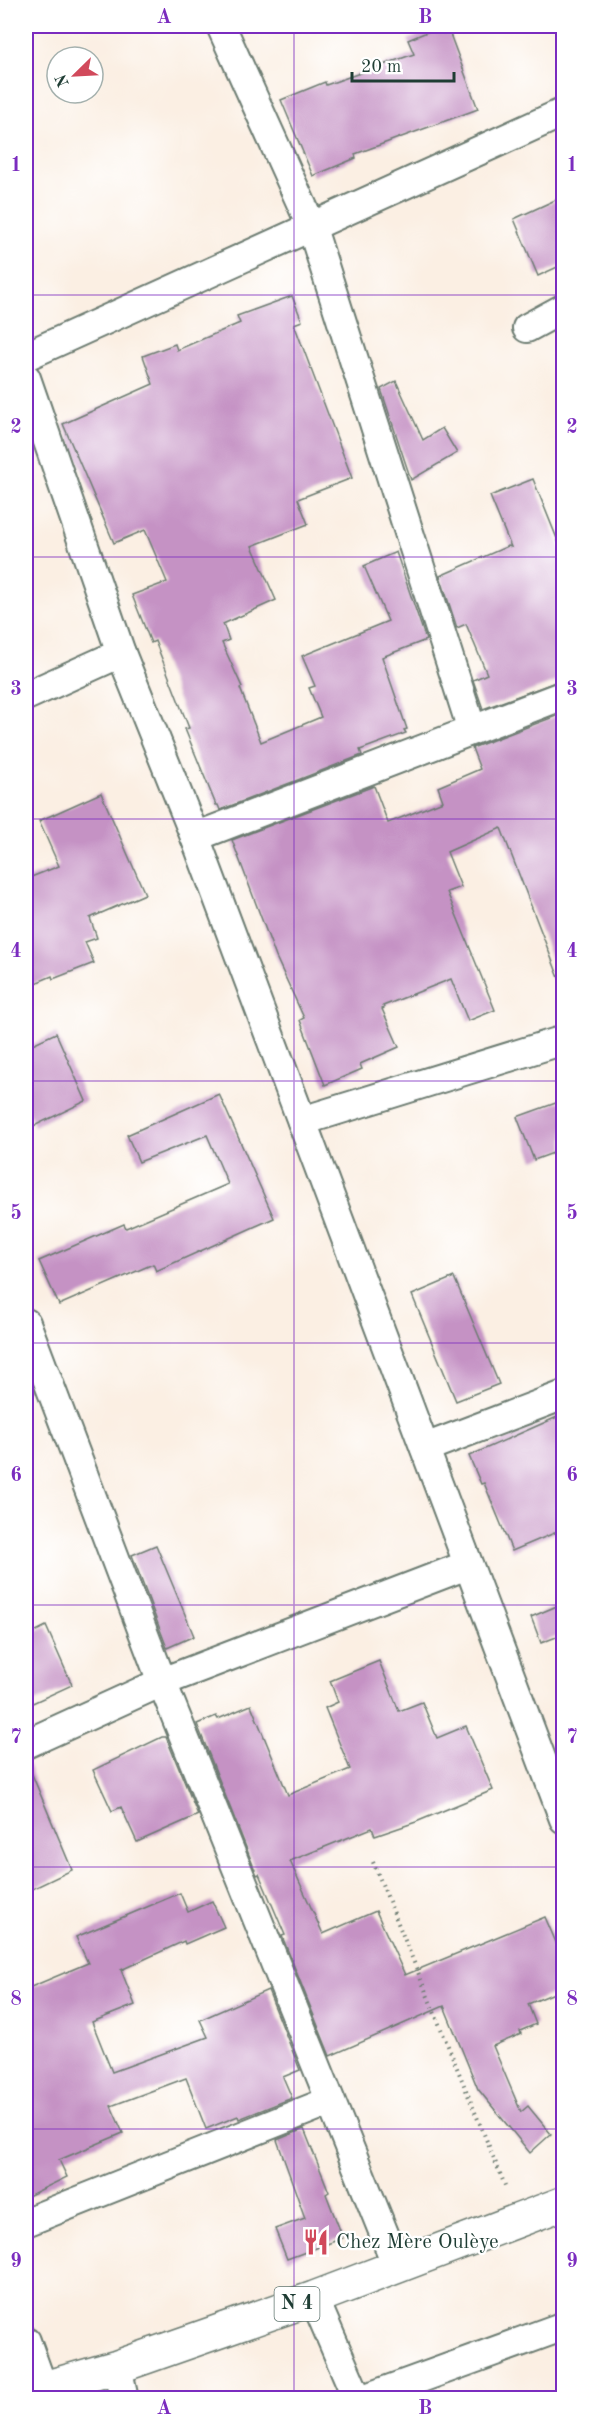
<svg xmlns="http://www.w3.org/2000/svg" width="589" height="2424" font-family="'Old Standard TT',serif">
	<rect width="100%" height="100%" fill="#fff"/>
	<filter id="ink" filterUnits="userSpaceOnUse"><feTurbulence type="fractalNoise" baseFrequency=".0167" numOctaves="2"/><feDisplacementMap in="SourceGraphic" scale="12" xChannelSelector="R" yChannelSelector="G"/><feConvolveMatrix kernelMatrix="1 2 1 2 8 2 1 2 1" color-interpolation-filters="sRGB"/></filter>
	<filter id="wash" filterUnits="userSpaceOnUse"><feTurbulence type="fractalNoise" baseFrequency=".008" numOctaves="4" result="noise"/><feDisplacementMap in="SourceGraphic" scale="24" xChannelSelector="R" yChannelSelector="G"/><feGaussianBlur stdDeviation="1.35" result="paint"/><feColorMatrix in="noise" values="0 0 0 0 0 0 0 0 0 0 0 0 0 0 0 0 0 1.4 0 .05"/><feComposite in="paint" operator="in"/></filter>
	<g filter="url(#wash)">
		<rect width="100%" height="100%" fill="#fbefe3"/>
		<g id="blocks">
			<g fill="#c592c4">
				<path d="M441 26H447L478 109 355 154 356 158 313 176 281 100 325 82 326 85 414 54 408 40Z"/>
				<path d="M564 196V264L538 276 514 219Z"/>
				<path d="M292 296 302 321 294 324 352 478 298 499 308 524 252 546 276 600 223 624 229 640 222 643 242 687 240 688 261 742 321 717 309 688 315 686 302 656 388 621 364 566 396 552 426 640 382 657 407 729 404 730 406 733 360 750 362 755 220 810 218 805H216L185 729 189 728 155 641 151 643 132 595 167 582 145 530 114 543 63 424 153 384 143 356 175 344 177 350 240 323 237 316Z"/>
				<path d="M396 381 423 440 442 428 457 453 411 480 381 389Z"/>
				<path d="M533 479 564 556V679L483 709 473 680 487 674 466 624 457 628 440 576 508 546 511 547 490 496Z"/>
				<path d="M564 713V983H561L501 828 447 852 461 887 447 892 495 1010 468 1021 451 979 383 1006 384 1008 382 1009 399 1047 360 1064 362 1069 325 1085 300 1020 304 1018 276 957 232 840 374 786 388 823 443 801 438 787 480 769 472 748Z"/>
				<path d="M101 793 145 894 90 918 97 938 85 942 94 963 53 979 52 976 26 987V879L59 866 39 821Z"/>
				<path d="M56 1033 86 1101 34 1126 26 1104V1047Z"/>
				<path d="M219 1094 274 1218 156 1271 153 1264 59 1305 39 1261 124 1224 126 1228 228 1184 207 1135 139 1162 127 1135Z"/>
				<path d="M564 1100V1149L534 1160 517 1117Z"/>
				<path d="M454 1277 499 1384 456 1401 412 1295Z"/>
				<path d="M564 1414V1529L512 1551 484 1483 481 1484 469 1456Z"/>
				<path d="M156 1545 194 1636 167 1648 132 1555Z"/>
				<path d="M564 1603V1634L541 1643 531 1617Z"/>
				<path d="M46 1626 72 1685 26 1706V1636Z"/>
				<path d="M379 1661 399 1711 422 1702 437 1738 466 1726 493 1790 416 1822 375 1836 372 1828 290 1861 323 1934 376 1911 405 1975 545 1917 564 1961V1989L528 2004 536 2024 520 2031 521 2034 493 2046 521 2112 528 2106 551 2134 530 2153 478 2089 444 2006 330 2056 282 1936 285 1935 259 1874 257 1875 197 1724 216 1716 218 1719 251 1705 288 1795 350 1769 325 1708 338 1702 330 1681Z"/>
				<path d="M162 1737H166L198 1815 137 1842 121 1807 112 1811 93 1770Z"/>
				<path d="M26 1760 72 1870 26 1892Z"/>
				<path d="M180 1893 188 1912 212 1901 224 1927 185 1944 184 1941 121 1970 135 2005 92 2022 112 2072 208 2037 200 2020 268 1990 300 2070 283 2077 292 2098 239 2119 238 2116 206 2129 186 2078 111 2106 123 2133 59 2160 67 2177 26 2197V1989L88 1963 76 1937Z"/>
				<path d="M304 2129 329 2192 326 2194 343 2238 287 2259 275 2229 305 2218 277 2140Z"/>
			</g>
		</g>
	</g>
	<g filter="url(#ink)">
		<use href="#blocks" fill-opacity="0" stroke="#6c7b71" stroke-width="1.5"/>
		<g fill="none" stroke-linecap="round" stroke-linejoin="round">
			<g stroke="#6c7b71" stroke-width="32">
				<g id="street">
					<path d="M221 26 311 225 472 730"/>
					<path d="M527 328 564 308"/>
					<path d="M26 356 564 112"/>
					<path d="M26 378 121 653 195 837 564 1819"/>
					<path d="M26 696 121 653"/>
					<path d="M195 837 564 695"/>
					<path d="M302 1121 564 1040"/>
					<path d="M26 1323 162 1682 397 2266"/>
					<path d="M425 1448 564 1395"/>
					<path d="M26 1744 162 1682 467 1565"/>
					<path d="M26 2222 330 2101"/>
					<path d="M314 2298 357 2398"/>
					<path d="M26 2341 43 2388"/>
					<path d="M117 2367 124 2398"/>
					<path d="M366 2398 564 2326"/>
				</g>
			</g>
			<g stroke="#6c7b71" stroke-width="36">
				<path id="primary" d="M26 2393 117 2367 314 2298 564 2203"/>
			</g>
			<path stroke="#6c7b71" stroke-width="4" stroke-dasharray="1.5 4.5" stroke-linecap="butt" d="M373 1862 506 2188"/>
			<use href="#street" stroke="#fff" stroke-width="28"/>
			<use href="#primary" stroke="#fff" stroke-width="33"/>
		</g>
	</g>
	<path fill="none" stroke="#7b2cbf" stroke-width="1.5" stroke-opacity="0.55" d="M294 26V2398M26 295H564M26 557H564M26 819H564M26 1081H564M26 1343H564M26 1605H564M26 1867H564M26 2129H564"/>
	<defs>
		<g id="restaurant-bare" transform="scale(2.07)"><path d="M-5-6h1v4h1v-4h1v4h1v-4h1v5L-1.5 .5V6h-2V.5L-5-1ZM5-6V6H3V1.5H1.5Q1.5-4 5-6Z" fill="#d1495b" stroke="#fff" stroke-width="2.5" paint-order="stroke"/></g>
	</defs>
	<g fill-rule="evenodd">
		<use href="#restaurant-bare" x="316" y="2242"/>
	</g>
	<g text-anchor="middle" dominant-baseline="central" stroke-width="4.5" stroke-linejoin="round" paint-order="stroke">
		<rect fill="#fff" stroke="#627771" stroke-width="1.5" x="274.5" y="2287" width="45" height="34" rx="4.5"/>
		<g font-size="20" font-weight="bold" fill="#1f3d34">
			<text x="297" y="2304">N 4</text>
		</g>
		<g font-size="21" fill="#1f3d34" stroke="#fff" text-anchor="start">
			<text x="336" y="2242">Chez Mère Oulèye</text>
		</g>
	</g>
	<rect width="589" height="2424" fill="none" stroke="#fff" stroke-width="66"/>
	<g transform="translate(75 75) rotate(246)"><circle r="28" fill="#ffffff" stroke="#a5b1ae" stroke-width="1.5"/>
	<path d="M0-4.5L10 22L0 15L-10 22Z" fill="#d1495b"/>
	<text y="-9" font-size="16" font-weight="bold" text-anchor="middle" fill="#1f3d34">N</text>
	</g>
	<path d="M352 72v9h102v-9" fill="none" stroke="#1f3d34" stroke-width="3"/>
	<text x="361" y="72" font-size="18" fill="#1f3d34" stroke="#ffffff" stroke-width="4.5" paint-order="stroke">20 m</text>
	<rect x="33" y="33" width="523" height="2358" fill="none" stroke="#7b2cbf" stroke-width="2"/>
	<g font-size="20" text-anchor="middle" font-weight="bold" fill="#7b2cbf">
		<text x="164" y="23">A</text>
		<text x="425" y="23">B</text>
		<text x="16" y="171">1</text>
		<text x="572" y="171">1</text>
		<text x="16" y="433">2</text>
		<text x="572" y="433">2</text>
		<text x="16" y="695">3</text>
		<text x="572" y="695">3</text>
		<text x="16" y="957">4</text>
		<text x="572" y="957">4</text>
		<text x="16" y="1219">5</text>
		<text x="572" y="1219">5</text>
		<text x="16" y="1481">6</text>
		<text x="572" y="1481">6</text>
		<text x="16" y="1743">7</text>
		<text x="572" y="1743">7</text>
		<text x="16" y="2005">8</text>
		<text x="572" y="2005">8</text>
		<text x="16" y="2267">9</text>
		<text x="572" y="2267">9</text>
		<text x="164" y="2414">A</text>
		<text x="425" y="2414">B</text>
	</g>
</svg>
